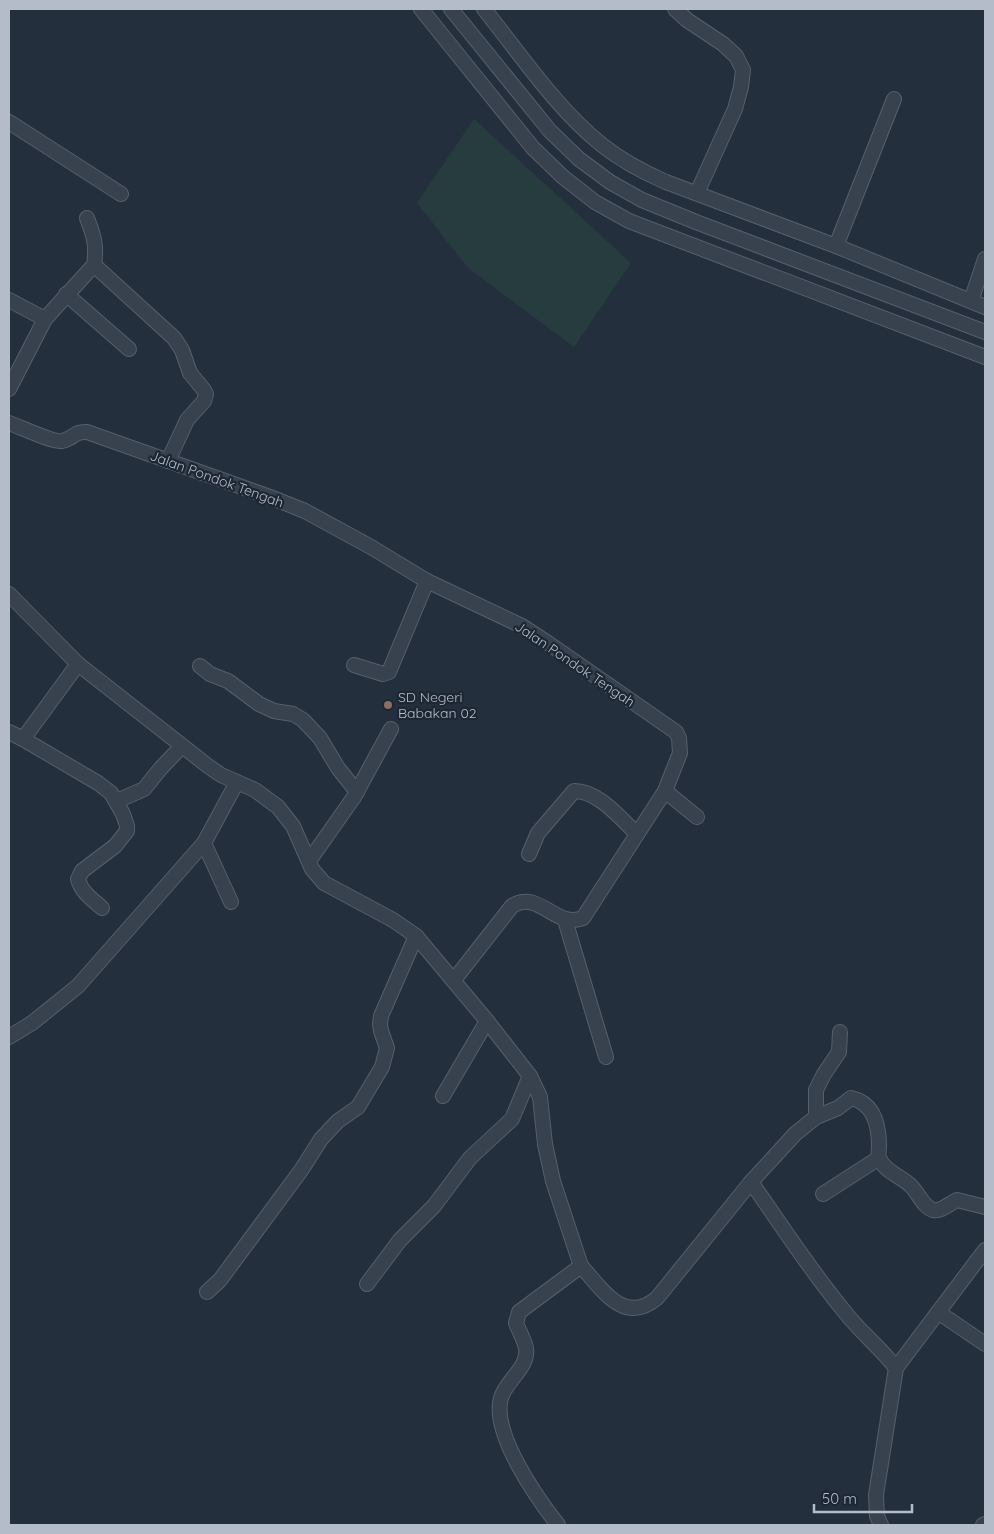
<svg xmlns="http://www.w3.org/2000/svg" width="994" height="1534" font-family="Quicksand,sans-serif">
	<rect width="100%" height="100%" fill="#242f3e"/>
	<path fill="#263c3f" d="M474 119 631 263 574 347 468 268 417 203Z"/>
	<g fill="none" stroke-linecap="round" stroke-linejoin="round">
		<g stroke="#565f6c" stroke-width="16">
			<g id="street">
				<path d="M421 9 533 148 563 177 595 202 629 221 985 357"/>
				<path d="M451 9 550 131 579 159 610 182 642 200 696 222 985 332"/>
				<path d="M484 9C521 55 556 108 602 145 622 161 643 172 666 182L836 246 985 307"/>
				<path d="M675 9 687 20 723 44 736 56 743 70 741 87 735 109 697 193"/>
				<path d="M9 122 121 194"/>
				<path d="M836 246 894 99"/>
				<path d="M94 265 174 338 182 350 190 373 204 390 206 394 204 401 187 420 168 461"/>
				<path d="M66 294 129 349"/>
				<path d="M9 300 45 319"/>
				<path d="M971 301 985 259"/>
				<path d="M9 389 45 319 94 265C97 246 94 236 87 218"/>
				<path d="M9 423C18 426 54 443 62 441 73 439 74 431 87 432L270 497 305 511 371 547 427 581 522 626 548 643 676 732 679 738 680 753 665 791 583 918C555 929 539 889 512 906L454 980"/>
				<path d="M9 594 78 664 208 766 221 775 255 790 278 807 293 826 312 869 324 883 393 920 416 936 487 1021 530 1076 540 1097 545 1144 553 1181 581 1266 519 1312 516 1323C519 1331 524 1339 526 1348 529 1368 506 1380 501 1398 491 1433 537 1498 558 1525"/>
				<path d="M78 664 23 739 98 783 111 793 123 814 127 826V831L115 846 82 871 78 879C81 892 93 900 102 908"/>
				<path d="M354 665 383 674 389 672 427 581"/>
				<path d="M200 666 210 674 228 681 259 704 274 711 293 714 303 720 320 738 338 768 357 792"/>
				<path d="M9 732 23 739"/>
				<path d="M665 791 697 817"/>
				<path d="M117 801 144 789 161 768 182 746"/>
				<path d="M204 843 231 902"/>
				<path d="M529 854 538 833 574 791C599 791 620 818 637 834"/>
				<path d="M309 861 354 797 391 729"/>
				<path d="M565 920 606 1057"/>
				<path d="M9 1037 32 1023 78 986 204 843 237 782"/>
				<path d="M443 1096 487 1021"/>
				<path d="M816 1117V1090L824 1074 839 1052 840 1032"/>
				<path d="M751 1182C782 1226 810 1270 844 1311 860 1332 880 1347 896 1368"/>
				<path d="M823 1194 879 1158"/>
				<path d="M581 1266C602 1289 624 1326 657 1298L751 1182 795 1134 816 1117 838 1108 851 1098C874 1103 879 1125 879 1146 879 1149 878 1154 879 1157 882 1170 902 1177 910 1185 918 1192 923 1207 933 1210 941 1212 950 1203 957 1200L985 1207"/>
				<path d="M367 1284 400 1240 434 1206 470 1158 512 1119 530 1076"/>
				<path d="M207 1292 220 1280 302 1169 321 1139 338 1121 358 1107 382 1067 387 1048 381 1031 380 1024 381 1016 416 936"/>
				<path d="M938 1312 985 1344"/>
				<path d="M881 1525 877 1516 876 1495 896 1368 985 1250"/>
				<path d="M983 1525 985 1524"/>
			</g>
		</g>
		<use href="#street" stroke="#38414e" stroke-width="14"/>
	</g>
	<circle fill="#8d6e63" stroke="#1d2633" stroke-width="2" cx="388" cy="705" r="5"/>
	<g text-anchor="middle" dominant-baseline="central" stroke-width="4.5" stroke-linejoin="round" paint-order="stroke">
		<g font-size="14" fill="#b4bcc9" stroke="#1d2633">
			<text transform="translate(217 479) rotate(20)">Jalan Pondok Tengah</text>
			<text transform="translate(575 664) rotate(34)">Jalan Pondok Tengah</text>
		</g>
		<g font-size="14" fill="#b4bcc9" stroke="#1d2633" text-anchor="start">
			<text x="398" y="697">SD Negeri<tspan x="398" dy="16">Babakan 02</tspan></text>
		</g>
	</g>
	<rect width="994" height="1534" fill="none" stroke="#b4bcc9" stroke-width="20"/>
	<path d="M814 1504v8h98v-8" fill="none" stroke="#b4bcc9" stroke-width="2.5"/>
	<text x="822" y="1504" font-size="15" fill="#b4bcc9" stroke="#1d2633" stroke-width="4" paint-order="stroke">50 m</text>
</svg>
